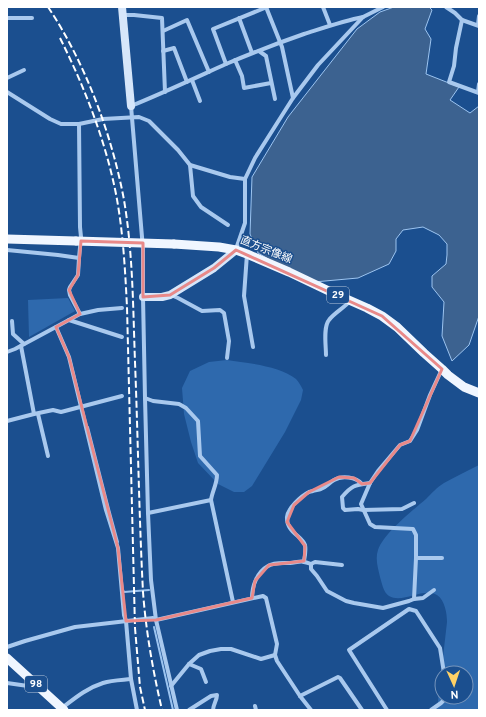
<svg xmlns="http://www.w3.org/2000/svg" width="486" height="717" font-family="Overpass,'Noto Sans JP',sans-serif">
	<rect width="100%" height="100%" fill="#1b4f8f"/>
	<g fill="#2e69ad" fill-rule="evenodd">
		<path d="M68 298 75 311 29 337 28 300Z"/>
		<path d="M227 360C247 363 280 366 296 379 299 382 301 386 303 390L301 400 285 432 252 486 244 492H234L218 484 198 463 191 442 184 414 182 388 190 371 209 362Z"/>
		<path d="M479 465V710H437L447 622C447 614 445 600 437 595 423 587 403 604 389 596 383 592 382 583 380 577 378 568 375 559 378 550 384 533 412 511 426 499 431 494 437 487 444 483 455 477 467 471 479 465ZM442 673H466V697H442Z"/>
	</g>
	<path fill="#3c6290" stroke="#9cc4f0" d="M394 7H429L432 10 425 29 431 39 426 74 459 87 450 100 470 113 479 106V316L469 345 452 361 442 336 444 302 432 287V276L446 264 447 255V244L439 235 423 227 403 230 396 239V251L389 264 358 278 314 282 291 272 258 253 250 234 252 177 288 117 357 29 380 12Z"/>
	<g fill="none" stroke-linecap="round" stroke-linejoin="round">
		<g stroke="#9cc4f0" stroke-width="2">
			<path d="M88 427 109 509 118 542"/>
			<path d="M123 590 124 592 149 590"/>
			<path d="M154 627 173 710"/>
		</g>
		<g stroke="#a9c9ee" stroke-width="4">
			<path d="M266 7 282 47 293 98"/>
			<path d="M323 7 330 25"/>
			<path d="M446 7 455 13 462 20 479 26"/>
			<path d="M123 15H134L162 18 165 92"/>
			<path d="M7 18H32"/>
			<path d="M239 18 252 53"/>
			<path d="M462 20 456 48 454 66 449 82 479 93"/>
			<path d="M478 25 479 16"/>
			<path d="M163 31 187 20 209 72"/>
			<path d="M163 51 174 48 187 82"/>
			<path d="M259 51 266 56 275 99"/>
			<path d="M235 60 242 76 244 88 271 83"/>
			<path d="M226 64 213 29 267 7"/>
			<path d="M7 78 24 70"/>
			<path d="M192 80 200 101"/>
			<path d="M7 92 50 119 61 124H79L103 119 139 117 149 121 178 150 190 165 230 177 245 179"/>
			<path d="M478 92 479 84"/>
			<path d="M79 124 80 227 81 237 79 258 78 275 70 287 69 290 70 295 80 314"/>
			<path d="M190 165 193 196 201 207 228 225"/>
			<path d="M236 249 245 223V179L255 158 267 139 293 98 318 65 363 17 383 7"/>
			<path d="M7 250 58 255 79 258"/>
			<path d="M247 254 244 296 253 347"/>
			<path d="M171 295 178 298 202 311 220 310 224 313 229 341 227 358"/>
			<path d="M69 320 122 337"/>
			<path d="M12 321 13 334 24 344"/>
			<path d="M56 327 69 357 106 510 118 548 124 615 126 621 131 679 137 710"/>
			<path d="M7 352 15 349 80 314 98 310 122 308"/>
			<path d="M326 355C326 346 323 327 329 320 334 313 344 308 350 301"/>
			<path d="M145 398 153 401 179 404 186 408 198 421 200 456 217 475C217 484 212 492 211 500L233 602"/>
			<path d="M34 414 53 410 61 412 122 396"/>
			<path d="M38 414 48 456"/>
			<path d="M7 421 34 414 21 346"/>
			<path d="M370 483C355 485 352 485 342 497L343 508 345 510 358 509 363 510 402 509 414 503"/>
			<path d="M148 513 211 500"/>
			<path d="M416 558H442"/>
			<path d="M304 561C305 556 306 550 305 545 302 536 286 532 287 517 288 508 301 496 309 492 312 491 317 490 321 489 326 487 329 483 334 480 342 475 356 477 362 484"/>
			<path d="M311 564 315 562 342 565"/>
			<path d="M252 598C252 586 257 572 268 566 274 562 283 563 290 563 299 562 302 560 311 564V569L317 576 327 591 346 601 354 603 383 608 409 601 414 599 416 558V535L413 529 375 527 370 524 361 504 370 483 378 471 400 445 410 441 417 430 430 395 442 369"/>
			<path d="M414 599 423 598 434 590"/>
			<path d="M7 647 25 641 75 627 153 618 156 620 263 596 266 598 277 644 275 655 277 661 300 696 311 710"/>
			<path d="M189 664 201 669 206 682"/>
			<path d="M7 683 35 687"/>
			<path d="M171 686 189 664 199 655 210 651 221 649H231L261 659 275 655"/>
			<path d="M300 696 338 677 340 678 362 710"/>
			<path d="M255 706 256 710"/>
			<path d="M62 708C75 698 87 688 103 683 112 680 122 680 131 679"/>
			<path d="M177 710 156 620 151 580 148 513 145 398 143 297V249L131 106C163 93 195 78 226 64 252 53 278 43 304 34 323 28 343 21 363 17"/>
			<path d="M189 710 211 696 217 695C217 700 213 705 213 710"/>
			<path d="M387 710 349 650 409 609 416 611 440 648 444 673"/>
			<path d="M431 710 441 703 447 697"/>
		</g>
		<g stroke="#d6e6fa" stroke-width="8">
			<path d="M122 7 131 106"/>
			<path d="M143 297H162L170 295 214 268 236 250"/>
		</g>
		<g stroke="#f0f6ff" stroke-width="9">
			<path d="M7 239 76 241"/>
			<path d="M174 244 219 247 236 250 247 254 289 272 333 293 367 308 382 316 397 327 424 353 442 369 448 375 464 387 479 393"/>
			<path d="M7 658 64 710"/>
		</g>
		<g stroke="#fff" stroke-width="2" stroke-dasharray="7 3" stroke-linecap="butt">
			<path d="M48 7C85 62 112 135 124 200 133 253 133 308 135 362 138 439 139 515 143 592 146 632 153 671 162 710"/>
			<path d="M60 38C84 86 104 137 115 189 123 228 125 268 127 307L135 628 140 687 145 710"/>
		</g>
		<path stroke="#f0f6ff" stroke-width="9" d="M76 241 174 244"/>
	</g>
	<path fill="none" stroke="#e88989" stroke-width="3" stroke-linejoin="round" d="M81 241 143 243V297L170 295 214 268 236 250 382 316 442 369 410 441 400 445 370 483 362 484 354 478 339 477 309 492 294 505 287 522 305 546 304 561 269 565 255 581 252 598 156 620 126 621 118 548 69 357 56 327 80 314 69 290 78 275Z"/>
	<g text-anchor="middle" dominant-baseline="central" stroke-width="3" stroke-linejoin="round" paint-order="stroke">
		<g fill="#1b4f8f" stroke="#bbcadd" stroke-width="1">
			<rect x="327" y="287" width="22" height="16" rx="3"/>
			<rect x="25" y="676" width="22" height="16" rx="3"/>
		</g>
		<g font-size="10" font-weight="bold" fill="#fff">
			<text x="338" y="295">29</text>
			<text x="36" y="684">98</text>
		</g>
		<g font-size="11" fill="#fff" stroke="#1b4f8f">
			<text transform="translate(266 250) rotate(22)">直方宗像線</text>
		</g>
	</g>
	<rect width="486" height="717" fill="none" stroke="#ffffff" stroke-width="16"/>
	<g transform="translate(454 685) rotate(177)"><circle r="19" fill="#1b4f8f" stroke="#7695bc"/>
	<path d="M0-3L7 15L0 10L-7 15Z" fill="#ffd166"/>
	<text y="-6" font-size="11" font-weight="bold" text-anchor="middle" fill="#ffffff">N</text>
	</g>
</svg>
